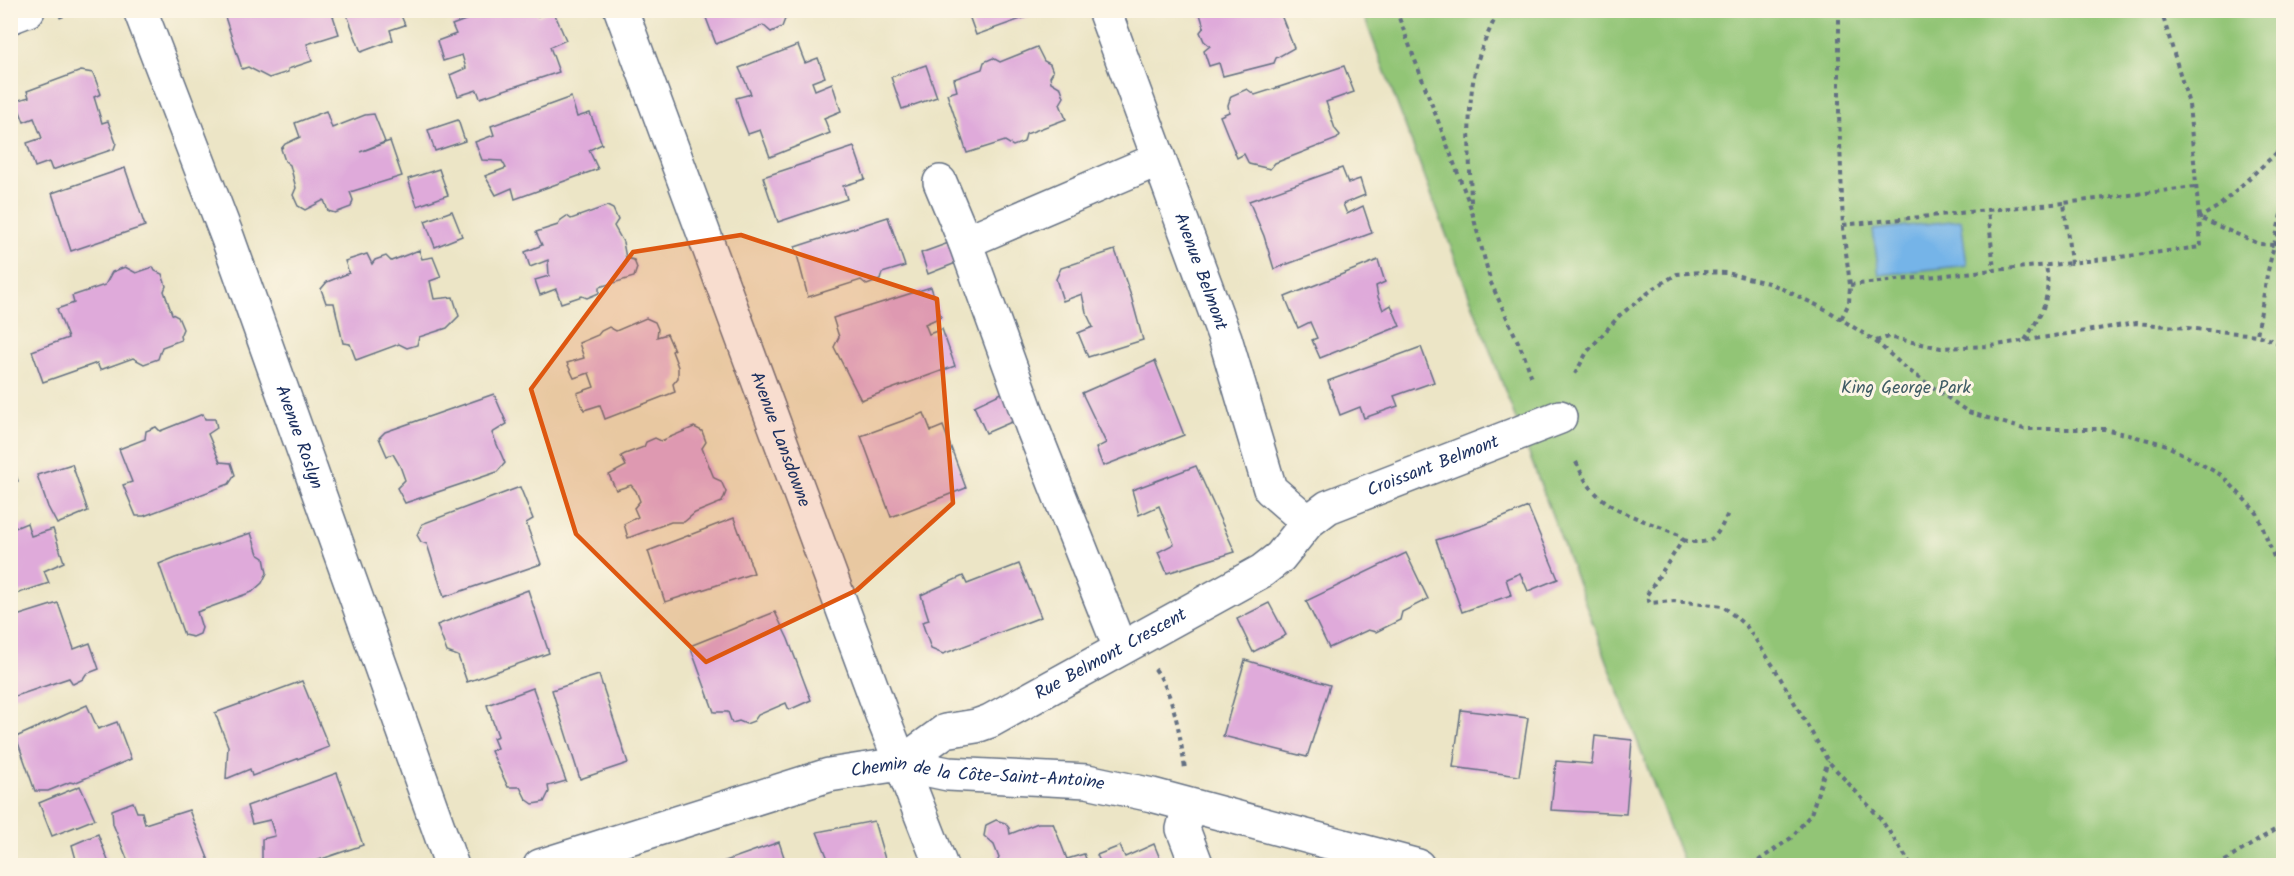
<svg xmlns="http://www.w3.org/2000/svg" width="2294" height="876" font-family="Kalam,sans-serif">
	<rect width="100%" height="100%" fill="#fcf5e5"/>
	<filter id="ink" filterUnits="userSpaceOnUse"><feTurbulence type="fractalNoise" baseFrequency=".0167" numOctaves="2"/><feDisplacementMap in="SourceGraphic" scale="12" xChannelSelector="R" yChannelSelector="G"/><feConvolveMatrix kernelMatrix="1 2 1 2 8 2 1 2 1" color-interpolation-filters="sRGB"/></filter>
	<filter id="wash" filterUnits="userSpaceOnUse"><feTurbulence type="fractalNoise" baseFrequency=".008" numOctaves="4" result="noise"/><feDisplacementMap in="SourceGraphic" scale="24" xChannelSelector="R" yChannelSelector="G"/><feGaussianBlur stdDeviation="1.35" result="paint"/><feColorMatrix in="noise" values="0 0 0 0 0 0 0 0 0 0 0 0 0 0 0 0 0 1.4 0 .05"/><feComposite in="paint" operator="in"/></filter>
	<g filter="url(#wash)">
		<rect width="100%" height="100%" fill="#ece5c6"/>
		<path fill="#92c576" stroke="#567a6a" stroke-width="1.5" d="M1362 11H2283V865H1684Z"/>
		<path fill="#74b4e8" stroke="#4872a3" stroke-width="1.5" d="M1961 220 1967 265 1879 275 1873 230Z"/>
		<g id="blocks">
			<g fill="#dfaada">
				<path d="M236 10H331L339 34 307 44 312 61 288 69V72L269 78 248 67 242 69 224 14Z"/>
				<path d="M351 10H406L407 11 400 13 405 25 390 30 393 40 361 52 346 12Z"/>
				<path d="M492 10H537L538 16 553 10 566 40 550 47 559 72 480 98 477 90 458 96 450 75 466 68 462 55 443 61 437 41 456 34 452 25Z"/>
				<path d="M703 10H806V11L785 19 782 27 771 32 763 25 716 44Z"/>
				<path d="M967 10H1030L1032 15 976 35Z"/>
				<path d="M1208 10H1279L1294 48 1276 58 1274 63 1223 76 1219 63 1209 66 1204 51 1210 46 1204 41 1200 32 1204 27 1200 14Z"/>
				<path d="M798 45 805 63 818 58 825 77 812 82 815 90 832 83 841 111 824 118 830 133 770 157 760 130 748 134 741 116 736 98 751 94 739 68Z"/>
				<path d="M1037 47 1044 61 1050 64 1053 72 1050 77 1051 82 1061 88 1064 97 1060 104 1066 119 1026 134 1024 142 1013 146 1005 141 967 153 947 94 957 91 954 79 982 69 984 62 993 58 1000 62Z"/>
				<path d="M926 65 937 97 902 109 891 77Z"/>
				<path d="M1344 66 1354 92 1326 102 1335 129 1340 135 1337 139 1275 163 1270 169 1249 164 1244 154 1237 158 1220 116 1229 112 1228 105 1231 96 1247 89 1255 95Z"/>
				<path d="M81 71 93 73 101 94 94 97 102 123 108 121 116 143 114 149 52 170 49 162 35 167 27 143 42 138 34 118 24 122 16 101 29 97 27 91Z"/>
				<path d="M571 97 577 117 590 113 602 144 589 150 598 169 515 199 512 188 496 195 485 176 506 168 502 161 482 160 475 142 494 135 491 126Z"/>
				<path d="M326 111 332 128 365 115 374 114 385 142 360 152 390 141 402 176 350 192 353 200 351 207 335 213 328 211 324 200 305 210 298 206 293 195 296 188 290 165 285 161 281 149 285 144 300 137 295 123Z"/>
				<path d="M458 120 465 141 435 151 428 130Z"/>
				<path d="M854 147 865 179 843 186 847 199 778 222 763 177Z"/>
				<path d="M125 168 145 226 71 251 52 193Z"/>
				<path d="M1342 168 1348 183 1360 179 1365 195 1343 204 1347 214 1363 206 1372 233 1274 269 1264 236 1249 201Z"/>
				<path d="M439 169 448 195 417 206 408 179Z"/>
				<path d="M607 206 613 209 618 220 614 226 623 242 626 258 634 260 637 268 634 277 599 287V293L587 298 582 296 561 303 556 289 540 295 535 280 549 276 548 260 530 267 525 252 542 245 536 232 558 225 561 220 567 216 571 219Z"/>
				<path d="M452 211 462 236 435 247 425 221Z"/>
				<path d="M888 217 905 266 882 273 880 280 867 285 861 280 808 297 795 247Z"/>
				<path d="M954 241 961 261 928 274 921 253Z"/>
				<path d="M419 250 422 259 433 257 441 277 430 281 434 299 453 297 459 316 447 328 419 337 417 345 407 348 399 344 356 360 350 344 343 343 334 303H326L321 289 327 282 349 273 345 261 367 254 372 264 375 260 386 256 391 261Z"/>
				<path d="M1115 250 1131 296 1143 340 1088 357 1078 333 1093 327 1086 312 1082 294 1063 301 1056 279 1061 268Z"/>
				<path d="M1378 260 1385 282 1376 286 1378 297 1383 310 1391 305 1400 326 1320 358 1312 340 1317 338 1310 322 1298 328 1285 297Z"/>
				<path d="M125 267 136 273 153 267 155 271 162 274 166 286 164 291 172 314 178 317 183 329 180 336 181 340 162 347 158 359 144 364 133 358 100 370 97 363 43 382 32 351 68 338 57 309 74 303 72 296 105 285 112 272Z"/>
				<path d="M931 287 941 317 925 324 929 334 942 329 955 366 861 400 834 347 839 337 833 318Z"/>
				<path d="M646 318 655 322 658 329 657 337 667 334 674 350 672 351 678 367V378L673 384 675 392 605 419 600 405 584 410 577 393 594 387 589 373 574 378 567 363 584 358 579 343 598 335 601 331 609 327 616 331Z"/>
				<path d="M1421 347 1434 382 1394 396 1398 406 1364 418 1360 407 1340 415 1328 381Z"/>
				<path d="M1155 361 1184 435 1103 466 1096 448 1106 443 1082 393Z"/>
				<path d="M1010 389 1023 417 986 433 974 406Z"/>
				<path d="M494 394 507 424 492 433 505 463 497 472 405 503 397 488 405 480 400 466 393 454 387 456 379 438 385 432Z"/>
				<path d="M924 413 931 431 943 426 966 488 891 517 861 436Z"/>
				<path d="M203 414 205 419H215L217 428 208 434 220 462 231 463 235 475 229 484 144 516H136L123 485 132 482 119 449 145 439 146 431 156 427 160 431Z"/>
				<path d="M694 427 702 431 706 442 702 448 714 478 721 481 726 492 722 502 695 513 684 522H671L628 538 624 524 638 517 634 508 640 501 636 491 631 485 616 490 609 475 626 466 621 456 625 454 644 447 646 442 655 438 661 441Z"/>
				<path d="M10 460 18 481 10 484Z"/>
				<path d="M72 464 88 511 57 524 48 507 37 475Z"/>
				<path d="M1196 466 1235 552 1167 573 1158 552 1174 544 1159 506 1139 515 1132 490Z"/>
				<path d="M520 487 533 519 526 523 541 564 444 597 427 544 421 542 417 535 422 524Z"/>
				<path d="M1528 507 1558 579 1528 591 1520 573 1506 579 1511 595 1462 612 1436 540 1484 525Z"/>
				<path d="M734 518 754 573 665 602 648 551Z"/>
				<path d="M27 523 31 536 53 529 64 562 44 571 49 583 10 596V530Z"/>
				<path d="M251 533 258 554 264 558 267 573 262 583 252 592 197 612 202 628 200 634 193 637 184 635 159 564 176 557Z"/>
				<path d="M1406 553 1428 599 1402 612 1400 620 1376 632 1368 630 1329 648 1306 601Z"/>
				<path d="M1019 564 1041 617 943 654 931 649 922 622 929 620 921 595 963 576 967 584Z"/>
				<path d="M528 590 549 653 467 682 458 656 447 652 437 625Z"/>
				<path d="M58 603 74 649 90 643 99 669 86 674 83 679 73 684 69 678 10 698V618Z"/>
				<path d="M1269 603 1286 635 1253 652 1237 619Z"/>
				<path d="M775 612 788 639 811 700 789 710 786 703 758 715 754 721 746 724 739 721 732 723 728 712H714L690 646Z"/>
				<path d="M1245 660 1330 685 1307 757 1223 736Z"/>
				<path d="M599 675 628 763 580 779 552 690Z"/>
				<path d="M302 681 329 747 252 776 250 769 226 779 228 746 215 713Z"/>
				<path d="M533 688 566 781 548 786 549 792 544 802 533 804 526 799 520 787H508L491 751 497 748 493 738 498 736 487 705Z"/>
				<path d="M87 705 98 729 117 722 131 759 74 783 70 782 48 791H35L16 737Z"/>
				<path d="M1461 710 1528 718 1519 776 1453 767Z"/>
				<path d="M1595 736 1632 740 1626 814 1551 810 1556 761 1592 764Z"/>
				<path d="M337 773 363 845 301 866H281L279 862 270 866H262V839L275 836 270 820 252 824 247 806Z"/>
				<path d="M80 786 95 819 52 836 39 803Z"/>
				<path d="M133 802 137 812H142L145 824 189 810 211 866H130L113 824 112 810Z"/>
				<path d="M996 820 1005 823 1009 828 1010 834 1038 823H1053L1067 859 1084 854 1089 866H995L999 858 994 845 984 836 986 825Z"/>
				<path d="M874 821 887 866H831L817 832Z"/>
				<path d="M98 834 110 866H71L77 863 72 845Z"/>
				<path d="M779 842 787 866H714V865Z"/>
				<path d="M1154 844 1163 866H1102L1097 855 1120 846 1125 857Z"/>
			</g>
		</g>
	</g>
	<g filter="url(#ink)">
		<use href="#blocks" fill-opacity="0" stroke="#646f82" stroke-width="1.5"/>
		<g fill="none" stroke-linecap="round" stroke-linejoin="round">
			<g stroke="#646f82" stroke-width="36">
				<g id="minor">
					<path id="s1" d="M140 10 227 236 452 866"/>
					<path id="s2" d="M621 10 882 715 941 866"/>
					<path id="s3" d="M1104 10 1225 338 1270 489 1308 522"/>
					<path d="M10 17 28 10"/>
					<path d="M940 182 965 242"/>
					<path d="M1120 648 1033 429 965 242 1159 159"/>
					<path id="s4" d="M900 764 945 731 976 726 990 721 1262 571 1280 557 1308 522 1328 507 1560 417"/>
					<path d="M1189 806 1183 829 1197 866"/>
					<path id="s5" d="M540 866 829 775 900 764 948 774 1087 781 1152 795 1418 866"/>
				</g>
			</g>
			<g stroke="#646f82" stroke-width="4" stroke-dasharray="4.5 4.5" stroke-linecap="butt">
				<path d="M1396 10 1471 208 1491 283 1524 355 1532 378"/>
				<path d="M1839 10V114L1843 228 1850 285 1849 303 1841 319"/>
				<path d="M2161 10 2189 104 2199 218 2260 244 2274 245 2267 275 2257 335"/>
				<path d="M59 17 76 10"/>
				<path d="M2195 187 2064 203 2071 263 2201 247 2199 218 2219 206 2284 146"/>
				<path d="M1471 202C1470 159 1466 114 1475 71 1479 51 1490 29 1499 10"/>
				<path d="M2064 203 1988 210 1994 270 2071 263"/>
				<path d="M1843 225 1988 210"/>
				<path d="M2274 245 2284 202"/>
				<path d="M1850 285 1994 270"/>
				<path d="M2025 340C2043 312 2051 299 2046 265"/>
				<path d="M1876 341 1888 337 1941 348 1990 346 2136 323 2257 335 2284 345"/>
				<path d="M1575 374 1587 352 1620 315 1653 289 1677 274 1701 272 1727 273 1772 284 1827 310 1875 341 1907 369 1968 412 2024 429H2105L2164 444 2223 476 2257 513 2284 583"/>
				<path d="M1576 462C1581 472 1585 482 1593 490 1614 514 1651 522 1679 535L1683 540 1646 596 1650 603 1674 601 1723 606 1747 627 1774 667 1828 761 1880 818 1912 866"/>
				<path d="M1683 540C1713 547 1717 537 1729 511"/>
				<path d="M1155 669C1175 696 1180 736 1185 769"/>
				<path d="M1751 866 1791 838 1811 814 1828 761"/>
				<path d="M2217 866 2284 824"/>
			</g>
			<use href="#minor" stroke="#fff" stroke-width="33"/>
		</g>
	</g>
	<path fill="#de5710" fill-opacity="0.2" stroke="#de5710" stroke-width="4.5" stroke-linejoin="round" d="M741 235 937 299 953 503 857 590 706 662 576 534 531 389 633 252Z"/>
	<g text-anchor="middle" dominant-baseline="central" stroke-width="6" stroke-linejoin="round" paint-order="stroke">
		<g font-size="18" fill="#1b2f5e" stroke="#fcf5e5">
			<text stroke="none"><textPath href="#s3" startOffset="279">Avenue Belmont</textPath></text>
			<text stroke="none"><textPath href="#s1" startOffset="456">Avenue Roslyn</textPath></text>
			<text stroke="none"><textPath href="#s2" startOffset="458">Avenue Lansdowne</textPath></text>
			<text stroke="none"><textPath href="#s4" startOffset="618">Croissant Belmont</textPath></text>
			<text stroke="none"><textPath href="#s4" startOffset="240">Rue Belmont Crescent</textPath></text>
			<text stroke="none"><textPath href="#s5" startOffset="453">Chemin de la Côte-Saint-Antoine</textPath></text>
		</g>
		<g font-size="18" fill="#3f5c65" stroke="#fcf5e5">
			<text x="1906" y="388">King George Park</text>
		</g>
	</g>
	<rect width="2294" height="876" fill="none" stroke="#fcf5e5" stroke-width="36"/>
</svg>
